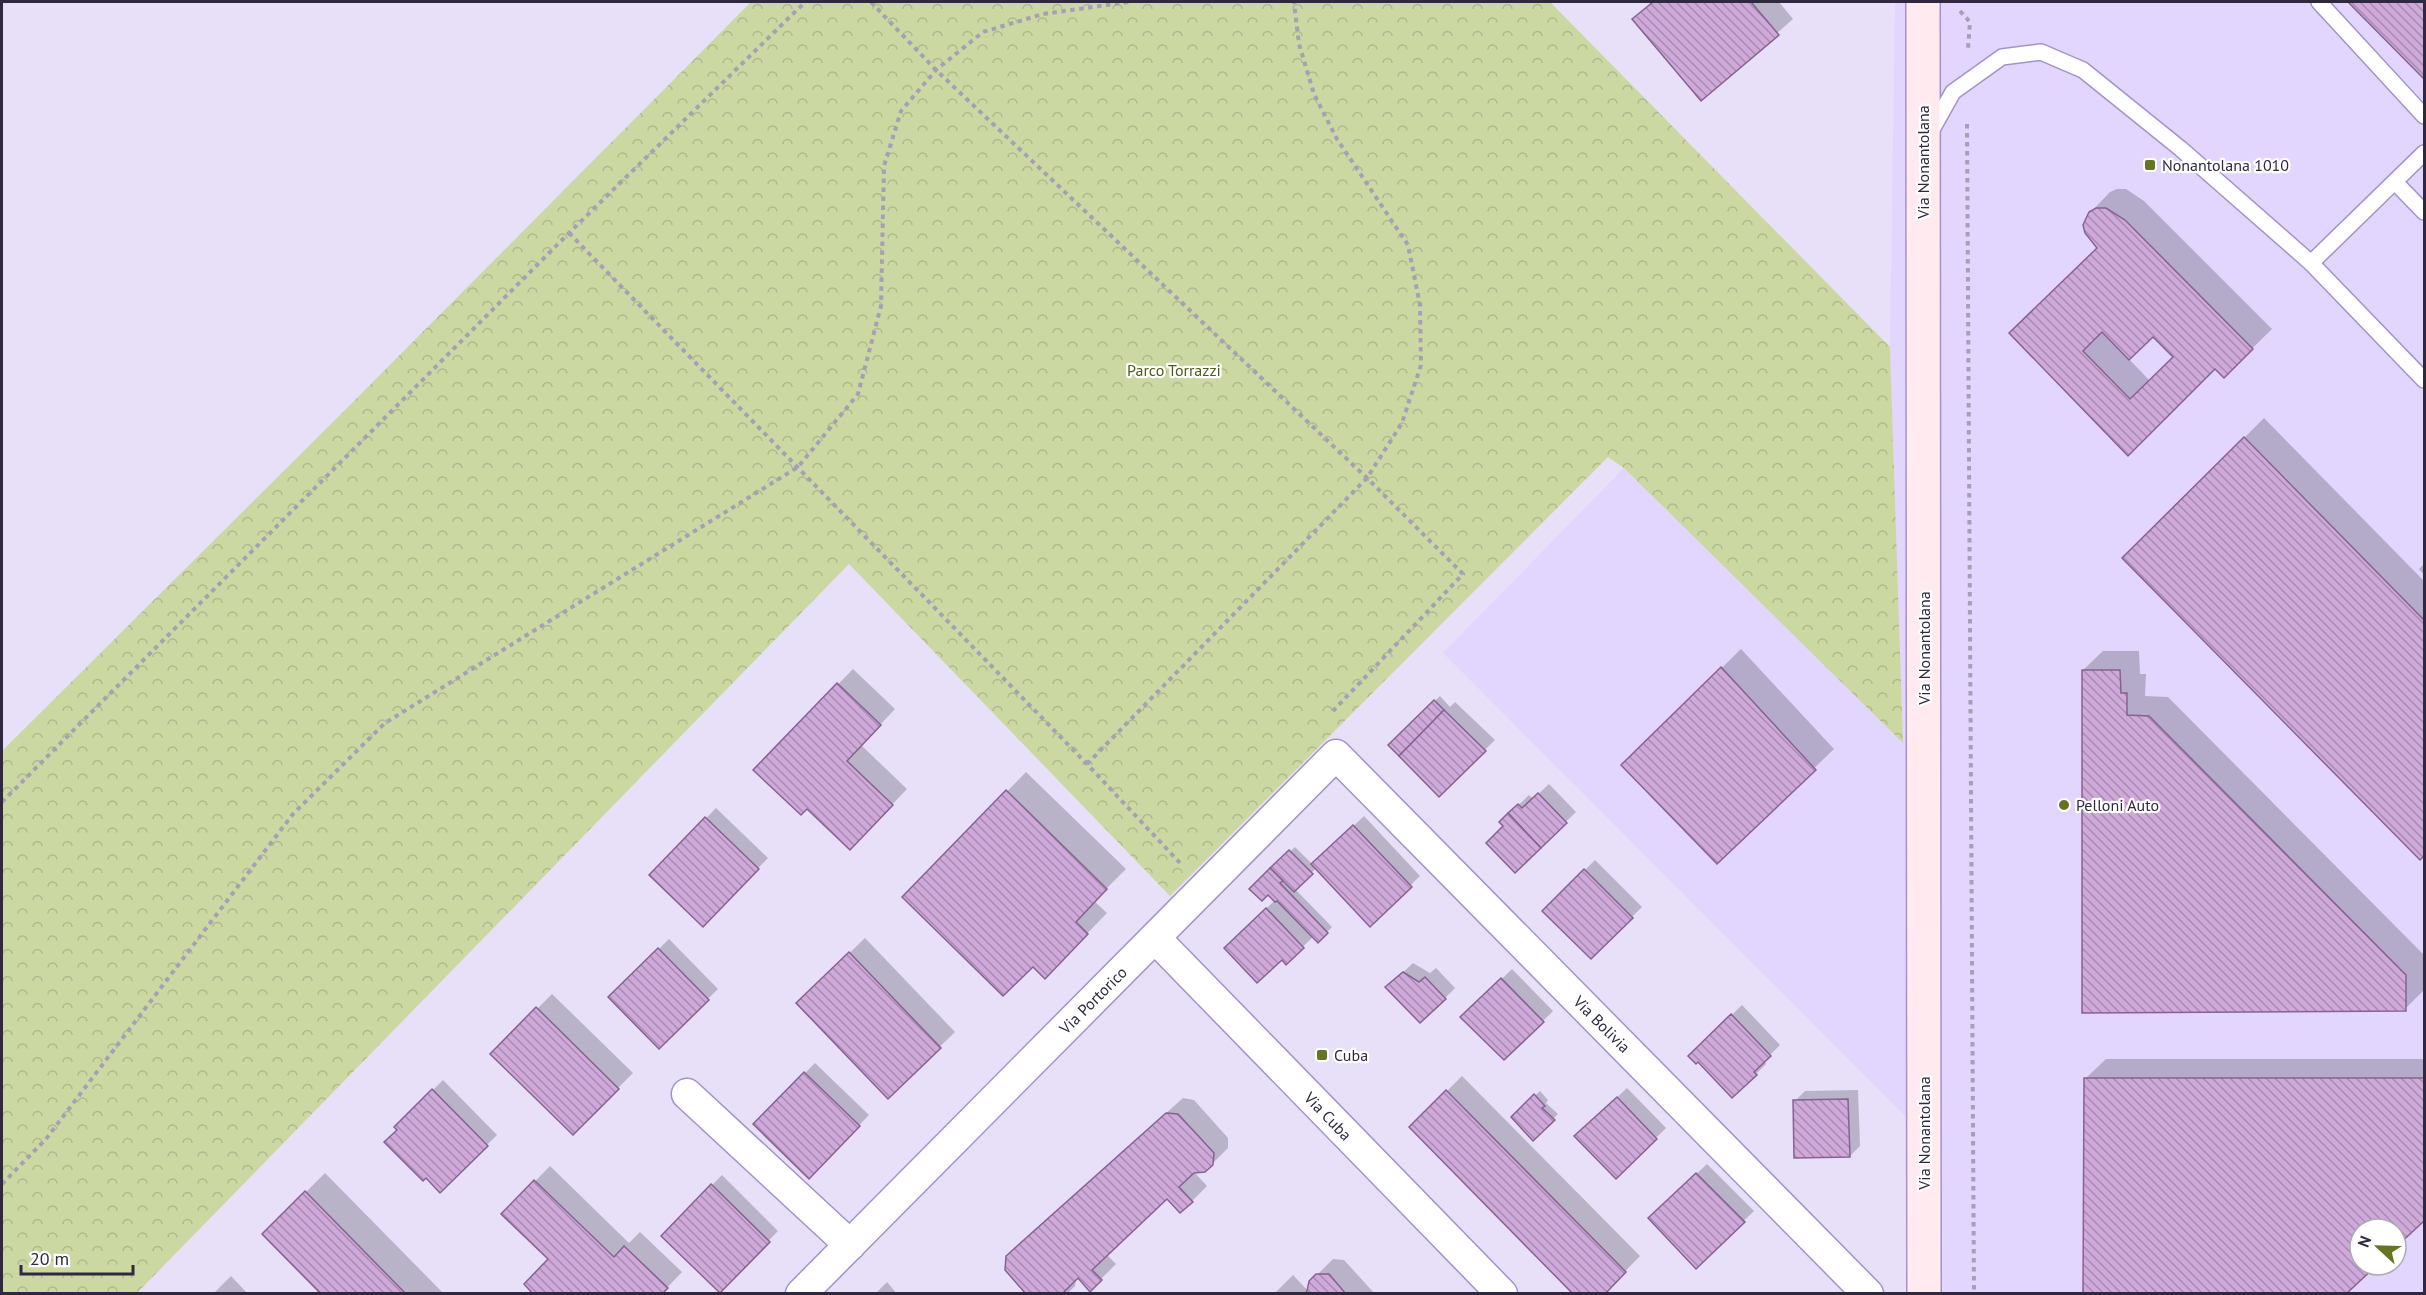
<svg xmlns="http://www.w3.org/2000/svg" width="2426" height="1295" font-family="'PT Sans',sans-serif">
	<defs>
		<pattern id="park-crowns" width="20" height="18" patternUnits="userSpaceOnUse" patternTransform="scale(1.5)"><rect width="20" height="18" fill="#cbd8a2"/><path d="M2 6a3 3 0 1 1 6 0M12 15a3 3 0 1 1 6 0" fill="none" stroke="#afb98d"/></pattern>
		<pattern id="building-back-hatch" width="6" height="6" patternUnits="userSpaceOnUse" patternTransform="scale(1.5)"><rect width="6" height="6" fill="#d0a9db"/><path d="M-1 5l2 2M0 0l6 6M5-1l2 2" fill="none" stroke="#a98ab3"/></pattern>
	</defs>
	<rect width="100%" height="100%" fill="#e7e0f8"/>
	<path fill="#e2d6fe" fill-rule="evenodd" d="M1895 2H2424V1293H1919L1912 1123 1443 653 1624 468 1903 742 1890 347ZM2360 1229H2396V1265H2360Z"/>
	<path fill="url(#park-crowns)" d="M751 2H1550L1890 347 1903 743 1624 468 1608 457 1170 896 849 564 137 1293H2V751L343 412Z"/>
	<g fill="#0003" fill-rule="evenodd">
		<path d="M1652 2H1779L1793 19 1702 99 1634 19Z"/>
		<path d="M2350 2H2424V77Z"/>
		<path d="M2117 189H2126L2144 201 2272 329 2224 376 2215 367 2128 454 2011 333 2098 248 2090 213 2110 192ZM2153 335 2175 357 2150 381 2128 358Z"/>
		<path d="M2264 418 2424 581V854L2420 858 2124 558Z"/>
		<path d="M2424 564V575L2419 569Z"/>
		<path d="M1741 649 1834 749 1717 862 1623 765Z"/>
		<path d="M2103 651H2139L2140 674H2146L2145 696 2168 697 2424 955V990L2405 1009 2083 670Z"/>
		<path d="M853 669 895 709 861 745 907 789 865 833 807 807 755 770Z"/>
		<path d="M1440 696 1450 707 1455 702 1495 740 1439 795 1390 745Z"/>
		<path d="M1026 772 1126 869 1094 901 1107 913 1045 977 1033 965 904 897Z"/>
		<path d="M1549 784 1576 812 1515 871 1505 826 1501 822 1529 795 1533 799Z"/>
		<path d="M716 808 768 858 703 925 652 875Z"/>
		<path d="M1364 816 1420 876 1370 925 1316 868 1296 890 1332 927 1318 941 1314 936 1286 963 1282 958 1226 948 1275 900 1268 893 1251 889 1295 847 1313 865Z"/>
		<path d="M1595 860 1642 907 1591 957 1544 911Z"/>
		<path d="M865 938 955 1032 888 1097 798 1003Z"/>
		<path d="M669 939 718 989 659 1047 610 997Z"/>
		<path d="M1413 963 1430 973 1436 968 1455 988 1445 998 1397 978Z"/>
		<path d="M1512 969 1553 1011 1543 1021 1463 1017Z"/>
		<path d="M552 994 633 1073 573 1133 492 1054Z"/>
		<path d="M1742 1005 1780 1045 1764 1061 1766 1064 1756 1074 1698 1060 1690 1056Z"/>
		<path d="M2106 1059H2424V1219L2396 1245V1229H2360V1265H2375L2344 1294 2086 1078Z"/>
		<path d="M815 1063 869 1115 809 1177 755 1124Z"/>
		<path d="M1462 1076 1640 1256 1603 1294 1411 1127Z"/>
		<path d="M443 1080 497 1135 440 1191 396 1127Z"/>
		<path d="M1627 1088 1666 1128 1616 1177 1586 1127Z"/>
		<path d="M1858 1090 1860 1146 1850 1156 1795 1101 1805 1091Z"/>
		<path d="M1540 1091 1548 1100 1546 1103 1558 1114 1533 1139 1513 1117Z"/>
		<path d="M1183 1098 1194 1100 1228 1138V1148L1205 1171 1194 1172 1207 1186 1192 1201 1167 1197 1106 1254 1116 1264 1090 1290 1077 1275 1075 1286 1067 1294H1029L1023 1241Z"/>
		<path d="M1707 1164 1754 1211 1696 1266 1660 1208Z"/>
		<path d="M550 1166 629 1243 640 1232 682 1272 661 1294 550 1259 503 1214Z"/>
		<path d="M325 1173 444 1294H324L264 1234Z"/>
		<path d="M722 1175 778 1231 720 1291 663 1236Z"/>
		<path d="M1333 1259 1344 1260 1375 1294H1274L1293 1275 1309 1292 1310 1282Z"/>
		<path d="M231 1276 248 1294H213Z"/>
		<path d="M887 1282 897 1294H875Z"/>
	</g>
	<g fill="url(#building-back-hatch)" stroke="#876291" stroke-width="1.5" fill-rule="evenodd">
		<path d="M1653 2H1751L1779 35 1701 101 1632 19Z"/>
		<path d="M2348 2H2424V79Z"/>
		<path d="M2096 208H2106L2125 220 2253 349 2224 378 2215 369 2128 456 2009 333 2097 248 2085 233 2083 225 2089 212ZM2102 332 2129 360 2153 337 2173 357 2130 399 2083 351Z"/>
		<path d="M2244 437 2424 620V856L2420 860 2122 558Z"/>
		<path d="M1721 667 1816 770 1717 864 1621 765Z"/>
		<path d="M2082 670H2120L2121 693H2127V715L2149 716 2406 975V1011L2082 1013Z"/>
		<path d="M837 683 881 725 847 761 893 805 850 850 807 809 801 815 753 770Z"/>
		<path d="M1434 700 1444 710 1399 756 1388 745Z"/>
		<path d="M1444 710 1486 751 1439 797 1399 756Z"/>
		<path d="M1006 790 1107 889 1076 922 1088 934 1045 979 1033 967 1003 996 902 897Z"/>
		<path d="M1538 793 1567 823 1541 848 1508 813 1518 804 1522 808Z"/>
		<path d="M1508 813 1541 848 1515 873 1486 843 1503 826 1499 822Z"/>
		<path d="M705 817 759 869 703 927 649 875Z"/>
		<path d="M1353 825 1412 887 1370 927 1311 864Z"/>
		<path d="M1289 850 1313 874 1294 892 1270 868Z"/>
		<path d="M1270 868 1283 881 1280 883 1328 933 1318 943 1277 901 1275 902 1268 895 1262 901 1249 889Z"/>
		<path d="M1584 869 1633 918 1591 959 1542 911Z"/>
		<path d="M1266 908 1304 948 1286 965 1282 960 1257 983 1224 948Z"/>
		<path d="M658 948 709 1000 659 1049 608 997Z"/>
		<path d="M849 952 941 1048 888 1099 796 1003Z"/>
		<path d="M1403 972 1419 982 1425 977 1446 999 1420 1023 1385 987Z"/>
		<path d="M1501 978 1544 1022 1504 1060 1460 1017Z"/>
		<path d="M536 1007 619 1089 573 1135 490 1054Z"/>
		<path d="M1731 1014 1771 1056 1754 1072 1757 1075 1732 1098 1698 1062 1696 1064 1688 1056Z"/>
		<path d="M804 1072 860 1126 809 1179 753 1124Z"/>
		<path d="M2084 1078H2424V1221L2396 1247V1229H2360V1265H2377L2346 1294H2083Z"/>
		<path d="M432 1089 488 1146 440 1193 426 1178 423 1181 384 1142 397 1130 394 1127Z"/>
		<path d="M1446 1090 1626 1272 1605 1294H1573L1409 1127Z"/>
		<path d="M1534 1094 1545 1106 1542 1108 1555 1120 1533 1141 1511 1117Z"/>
		<path d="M1617 1097 1657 1139 1616 1179 1574 1136Z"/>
		<path d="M1848 1099 1850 1157 1794 1158 1793 1100Z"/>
		<path d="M1166 1113 1178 1114 1214 1153 1213 1165 1205 1172 1194 1173 1179 1187 1193 1202 1180 1213 1167 1199 1092 1270 1102 1280 1090 1292 1078 1278 1062 1294H1026L1005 1270 1006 1256Z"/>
		<path d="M1696 1173 1745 1222 1696 1269 1648 1218Z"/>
		<path d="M534 1180 614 1257 624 1246 668 1288 662 1294H533L524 1284 548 1259 501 1214Z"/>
		<path d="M711 1184 770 1242 720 1293 661 1236Z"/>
		<path d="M305 1191 406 1294H321L262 1234Z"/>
		<path d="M1316 1274H1329L1346 1294H1305L1307 1291 1309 1281Z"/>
	</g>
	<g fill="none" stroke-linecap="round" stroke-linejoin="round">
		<g stroke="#a492c9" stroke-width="18">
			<g id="service">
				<path d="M2319 2 2424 116"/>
				<path d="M1930 133 1953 92 2002 57 2041 52 2083 70 2181 149 2311 263 2424 380"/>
				<path d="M2395 182 2424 212"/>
				<path d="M2311 263 2424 153"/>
			</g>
		</g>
		<g stroke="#a492c9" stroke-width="33">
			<g id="minor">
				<path d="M1155 938 1502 1294"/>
				<path d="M687 1094 850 1245"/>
				<path d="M801 1294 1336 755 1868 1294"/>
			</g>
		</g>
		<g stroke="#a492c9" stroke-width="36">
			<path id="secondary" d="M1923 2 1924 1294"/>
		</g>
		<g stroke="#a69fb6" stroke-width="4" stroke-dasharray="4.5 4.5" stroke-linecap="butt">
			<path d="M871 2 936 70 1367 478 1463 574 1333 711"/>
			<path d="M1960 11 1970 22 1968 48"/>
			<path d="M1967 124 1974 1294"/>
			<path d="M569 233 1087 764 1181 864"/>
			<path d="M1087 764 1367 478 1402 423 1421 365 1420 305 1408 245 1337 139 1314 94 1299 44 1294 2"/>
			<path d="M2 802 569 233 805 2"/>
			<path d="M2 1184 46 1139 293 814 385 723 798 467 858 394 881 306 884 166 901 111 936 70 983 32 1043 14 1129 2"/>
		</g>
		<use href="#service" stroke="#fff" stroke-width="15"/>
		<use href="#minor" stroke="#fff" stroke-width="30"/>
		<use href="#secondary" stroke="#ffeaf0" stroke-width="33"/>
	</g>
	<g fill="#667522" stroke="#fff" stroke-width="2">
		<rect x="2144" y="159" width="12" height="12" rx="3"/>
		<circle cx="2064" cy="805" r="6"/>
		<rect x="1316" y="1049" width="12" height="12" rx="3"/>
	</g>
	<g text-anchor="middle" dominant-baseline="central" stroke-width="4.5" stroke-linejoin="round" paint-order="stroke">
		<g font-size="16" fill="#30283f" stroke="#fff">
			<text transform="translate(1923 162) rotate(-90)">Via Nonantolana</text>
			<text transform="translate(1924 648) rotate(-90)">Via Nonantolana</text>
			<text transform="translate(1093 1000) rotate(-45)">Via Portorico</text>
			<text transform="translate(1602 1024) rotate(45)">Via Bolivia</text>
			<text transform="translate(1328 1116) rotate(46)">Via Cuba</text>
			<text transform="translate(1924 1133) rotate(-90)">Via Nonantolana</text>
		</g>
		<g font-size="16" fill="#30283f" stroke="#fff" text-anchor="start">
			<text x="2162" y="165">Nonantolana 1010</text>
			<text x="2076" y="805">Pelloni Auto</text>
			<text x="1334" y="1055">Cuba</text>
		</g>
		<g font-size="16" fill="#4f5b1a" stroke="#fff">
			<text x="1174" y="370">Parco Torrazzi</text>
		</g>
	</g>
	<rect width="2426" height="1295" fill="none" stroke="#30283f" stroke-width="6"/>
	<g transform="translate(2378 1247) rotate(292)"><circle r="28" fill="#ffffff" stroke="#aca9b2" stroke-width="1.5"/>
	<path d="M0-4.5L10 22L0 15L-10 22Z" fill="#667522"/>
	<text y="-9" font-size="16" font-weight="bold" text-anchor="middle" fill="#30283f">N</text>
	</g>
	<path d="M21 1265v9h112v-9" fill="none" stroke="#30283f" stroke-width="3"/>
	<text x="30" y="1265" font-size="18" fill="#30283f" stroke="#ffffff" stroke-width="4.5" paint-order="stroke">20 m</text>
</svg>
